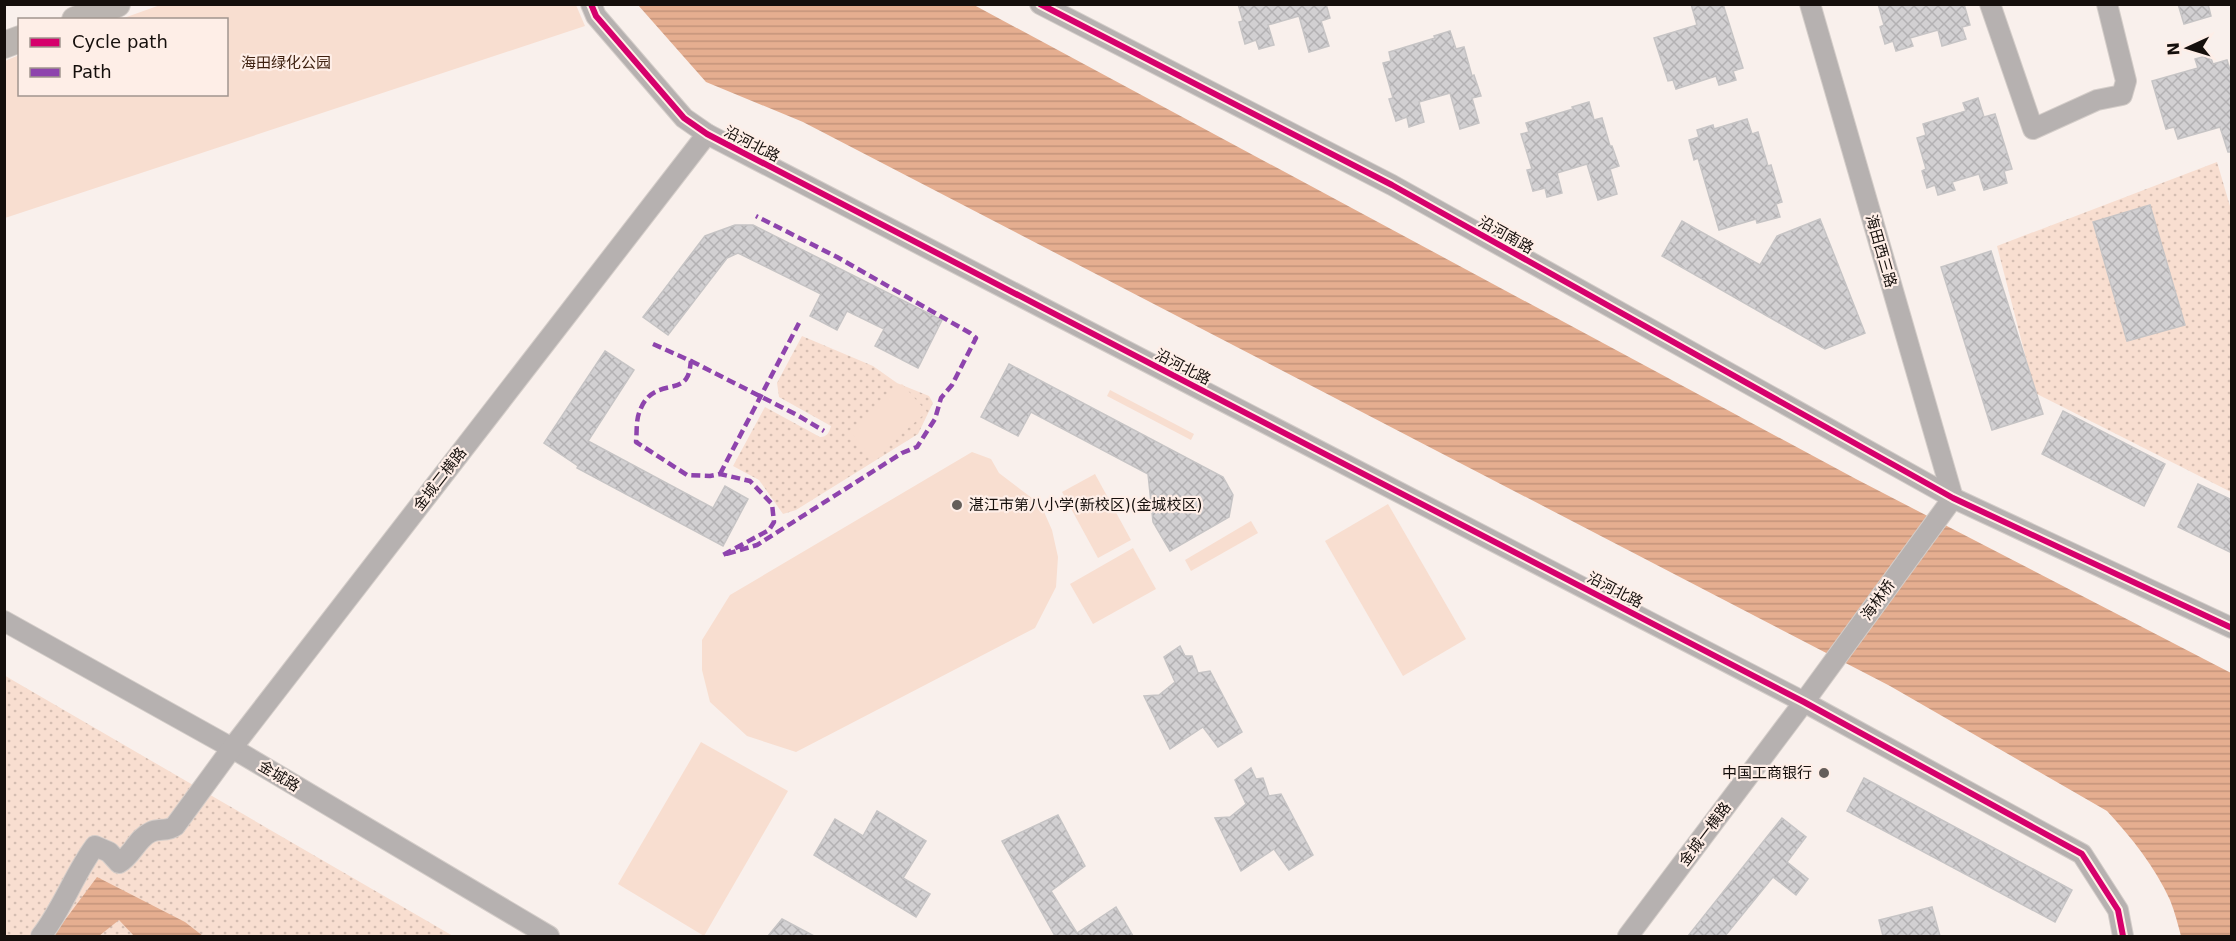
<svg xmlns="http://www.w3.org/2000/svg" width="2236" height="941" font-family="'DejaVu Sans','Noto Sans SC',sans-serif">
	<defs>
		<pattern id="grass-dots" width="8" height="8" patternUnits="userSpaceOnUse" patternTransform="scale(1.5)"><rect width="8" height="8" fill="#f8ded0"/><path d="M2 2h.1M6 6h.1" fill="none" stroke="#d4bdb1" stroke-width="1.8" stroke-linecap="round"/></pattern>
		<pattern id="water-rules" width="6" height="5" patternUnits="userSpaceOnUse" patternTransform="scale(1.5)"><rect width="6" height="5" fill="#e5ae90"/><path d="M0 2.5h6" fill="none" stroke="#c4947b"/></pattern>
		<pattern id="building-cross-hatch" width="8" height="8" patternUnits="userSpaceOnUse" patternTransform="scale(1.5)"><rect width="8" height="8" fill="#d2d0d2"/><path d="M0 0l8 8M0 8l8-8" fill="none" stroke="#b3b1b3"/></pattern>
	</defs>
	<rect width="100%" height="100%" fill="#f9f0ec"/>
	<g fill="url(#grass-dots)">
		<path d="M2217 162 2232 213 2231 492 2035 393 1997 246Z"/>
		<path d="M802 336 873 366 897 383 929 396 933 403 918 434 796 510 783 514 759 480 733 466 765 407 820 437C827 437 829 433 831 426L779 397 777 383Z"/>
		<path d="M4 675 14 681 453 936H5Z"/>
	</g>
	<g fill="#f8ded0">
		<path d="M163 4 576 5 585 26 5 218V61L19 55 20 94H226V20L121 19Z"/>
		<path d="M902 384 927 412 873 458 849 431Z"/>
		<path d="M1110 390 1194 434 1191 440 1107 396Z"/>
		<path d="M972 452 991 459 999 473 1041 505 1052 530 1058 557 1056 587 1035 628 796 752 747 736 710 702 702 670V640L730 595Z"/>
		<path d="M1095 474 1131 540 1098 558 1062 492Z"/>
		<path d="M1388 504 1466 639 1403 676 1325 541Z"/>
		<path d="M1251 521 1258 533 1191 571 1185 560Z"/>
		<path d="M1133 548 1156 589 1093 624 1070 584Z"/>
		<path d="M701 742 788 791 704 936 618 884Z"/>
	</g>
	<g fill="url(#water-rules)">
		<path d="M638 5H974L1856 479 2231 673V936H2181C2178 925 2175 912 2170 900 2155 867 2132 838 2107 811L1890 686 803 122 706 82Z"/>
		<path d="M97 877 185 922 203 936H134L119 920 99 936H53Z"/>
	</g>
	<g fill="url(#building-cross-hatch)" stroke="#c6c4c5" stroke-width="1.5">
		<path d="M1238 4H1326L1330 18 1321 21 1329 46 1309 52 1299 16 1268 25 1274 45 1259 49 1256 40 1245 44 1239 22 1243 21Z"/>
		<path d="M1691 4H1723L1743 68 1733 71 1736 80 1719 85 1716 76 1676 89 1673 80 1668 81 1654 38 1697 25Z"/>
		<path d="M1878 4H1964L1970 25 1962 27 1966 39 1942 46 1938 30 1910 38 1913 46 1896 51 1893 41 1885 44 1880 27 1884 25Z"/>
		<path d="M2178 4H2208L2211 16 2184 24Z"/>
		<path d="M1450 31 1456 49 1464 47 1472 76 1474 75 1481 96 1472 98 1479 123 1460 129 1450 93 1419 102 1424 122 1409 127 1407 117 1396 121 1389 99 1393 98 1383 63 1391 61 1389 52 1435 38 1434 36Z"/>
		<path d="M2210 55 2213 64 2227 60 2232 76V152H2228L2220 127 2178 139 2174 127 2166 129 2152 81 2198 68 2195 59Z"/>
		<path d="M1978 98 1984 117 1995 114 2012 169 2004 171 2007 183 1984 190 1979 174 1952 182 1955 190 1938 195 1935 185 1927 188 1922 171 1926 169 1917 138 1926 135 1923 124 1966 111 1963 103Z"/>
		<path d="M1589 102 1594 120 1602 118 1610 146H1612L1619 166 1610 169 1617 194 1598 200 1587 164 1557 173 1562 193 1547 197 1545 188 1533 191 1527 170 1532 169 1521 134 1529 132 1526 123 1573 109 1572 107Z"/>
		<path d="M1747 119 1752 134 1758 132 1768 166 1771 165 1782 202 1776 204 1780 217 1757 223 1756 219 1719 230 1698 158 1694 160 1689 140 1699 137 1697 130 1713 125 1714 129Z"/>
		<path d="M2150 205 2185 325 2127 341 2093 222Z"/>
		<path d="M1820 219 1865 333 1825 349 1662 256 1682 221 1760 265 1777 236Z"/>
		<path d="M735 225H753L942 320 918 368 875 346 884 329 847 311 837 330 810 316 821 294 738 253 727 258 668 335 643 317 705 236Z"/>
		<path d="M1991 251 2043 414 1992 430 1941 267Z"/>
		<path d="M605 351 634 370 588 441 713 508 725 486 748 499 723 546 577 468 578 466 544 443Z"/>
		<path d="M1009 364 1223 477 1233 495 1229 517 1170 551 1153 522 1148 474 1031 412 1018 436 981 417Z"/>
		<path d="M2063 411 2165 464 2144 506 2042 454Z"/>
		<path d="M2198 484 2232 500V553L2178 527Z"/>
		<path d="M1180 646 1185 656H1192L1198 673 1210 671 1242 732 1218 747 1203 727 1170 749 1144 696 1159 695 1175 682 1164 657Z"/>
		<path d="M1251 768 1256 779 1263 778 1269 796 1281 794 1313 855 1289 870 1274 849 1241 871 1215 818 1230 817 1246 804 1235 780Z"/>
		<path d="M1864 778 2072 890 2055 922 1847 811Z"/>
		<path d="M877 811 926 841 903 878 930 894 916 917 814 855 835 819 863 836Z"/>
		<path d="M1058 815 1085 866 1051 891 1077 933 1116 907 1133 936H1055L1002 841Z"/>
		<path d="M1782 818 1806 837 1787 862 1808 879 1796 895 1773 877 1725 936H1688Z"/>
		<path d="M1932 907 1940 936H1883L1879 920Z"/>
		<path d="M782 919 814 936H768Z"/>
	</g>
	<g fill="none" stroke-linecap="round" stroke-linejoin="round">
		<g stroke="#d4cdc9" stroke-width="22">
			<g id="minor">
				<path d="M591 4 596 16 684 118 707 134 1804 702 2082 854 2118 910 2123 936"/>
				<path d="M1040 4 1392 185 1953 498 2232 628"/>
				<path d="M1810 4 1953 498"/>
				<path d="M1990 4 2033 129 2097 100 2122 95 2126 81 2107 4"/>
				<path d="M4 621 232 748 549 936"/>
				<path d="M41 936C63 908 74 874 95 846L109 852 119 863C132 856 137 838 151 832 159 828 167 832 175 826L232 748 707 134"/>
				<path d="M1628 936 1804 702 1953 498"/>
			</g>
		</g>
		<g stroke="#d4cdc9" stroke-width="28">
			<g id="major">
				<path d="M75 20 117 4"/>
				<path d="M4 45 20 39"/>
			</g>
		</g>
		<use href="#minor" stroke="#b6b1b0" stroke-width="20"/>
		<use href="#major" stroke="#bab4b0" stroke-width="26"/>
		<g stroke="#8e44ad" stroke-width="4.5" stroke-dasharray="9 4.5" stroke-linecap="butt">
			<path d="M653 344 691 361C690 366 690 374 686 379 676 393 650 380 639 413 636 421 637 433 636 442L687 475 710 476 720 474 750 481 772 504 774 522 769 530 723 555 757 545 902 453 917 447 935 419 941 398 952 385 976 338 970 333 837 257 756 216"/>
			<path d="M691 361 797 415 824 431"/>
			<path d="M720 474 799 323"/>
		</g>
		<g stroke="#feeee7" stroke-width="10">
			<g id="cycleway">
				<path d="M591 4 596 16 684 118 707 134 1804 702 2082 854 2118 910 2123 936"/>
				<path d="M1040 4 1392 185 1953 498 2232 628"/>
			</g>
		</g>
		<use href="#cycleway" stroke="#d6006c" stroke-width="6"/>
	</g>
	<g fill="#655e5a" stroke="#feeee7" stroke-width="2">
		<circle cx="957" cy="505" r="6"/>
		<circle cx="1824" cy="773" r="6"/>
	</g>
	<g text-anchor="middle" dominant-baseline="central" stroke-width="4.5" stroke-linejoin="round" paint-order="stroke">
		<g font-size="15" fill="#3e200f" stroke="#feeee7">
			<text x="286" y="63">海田绿化公园</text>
		</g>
		<g font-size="15" fill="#150f0c" stroke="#feeee7">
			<text transform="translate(752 144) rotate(27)">沿河北路</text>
			<text transform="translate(1506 235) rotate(29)">沿河南路</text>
			<text transform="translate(1881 251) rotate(74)">海田西三路</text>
			<text transform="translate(1183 367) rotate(27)">沿河北路</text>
			<text transform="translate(440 479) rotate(-52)">金城二横路</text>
			<text transform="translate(1615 590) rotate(27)">沿河北路</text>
			<text transform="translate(1878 600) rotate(-54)">海林桥</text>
			<text transform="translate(279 776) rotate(31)">金城路</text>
			<text transform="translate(1705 834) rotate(-53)">金城一横路</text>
		</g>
		<g font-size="15" fill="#150f0c" stroke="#feeee7" text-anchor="start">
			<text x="969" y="505">湛江市第八小学(新校区)(金城校区)</text>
			<text x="1812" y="773" text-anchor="end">中国工商银行</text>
		</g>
	</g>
	<rect width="2236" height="941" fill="none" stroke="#150f0c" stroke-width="12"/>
	<rect x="18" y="18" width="210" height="78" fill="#feeee7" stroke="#a1958f" stroke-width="1.5"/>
	<rect x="30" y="38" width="30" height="9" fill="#d6006c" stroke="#a1958f" stroke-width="1.5"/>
	<text x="72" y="48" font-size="18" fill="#150f0c">Cycle path</text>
	<rect x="30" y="68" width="30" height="9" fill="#8e44ad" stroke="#a1958f" stroke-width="1.5"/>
	<text x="72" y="78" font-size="18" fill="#150f0c">Path</text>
	<g transform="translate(2188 48) rotate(266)" stroke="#feeee7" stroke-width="4.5" paint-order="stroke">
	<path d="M0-4.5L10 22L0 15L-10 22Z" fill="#150f0c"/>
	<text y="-9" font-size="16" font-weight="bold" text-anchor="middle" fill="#150f0c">N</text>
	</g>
</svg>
